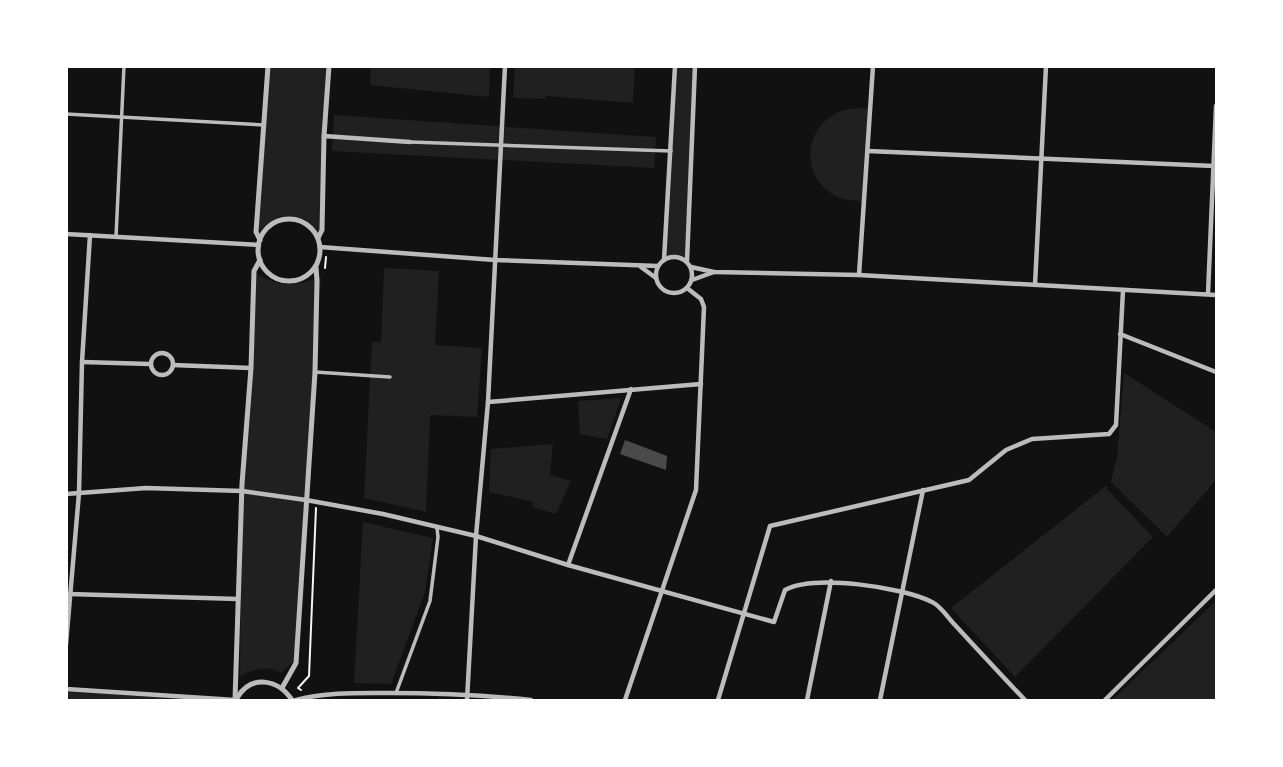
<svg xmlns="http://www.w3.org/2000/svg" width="1283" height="767" font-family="Karla,sans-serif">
	<rect width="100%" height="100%" fill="#111"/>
	<g fill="#202020">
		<path d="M268 67H329L322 235 305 220 281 216 256 232Z"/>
		<path d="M371 67H490L489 97 370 85Z"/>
		<path d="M515 67H635L633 103 547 96 544 99 513 98Z"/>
		<path d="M675 67H695L687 261 678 257 664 260Z"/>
		<path d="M859 108 871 109 864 202C853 200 842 200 832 194 803 176 803 133 833 115 841 110 850 109 859 108Z"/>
		<path d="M334 115 656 137 654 168 332 151Z"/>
		<path d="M384 268 439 271 435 345 482 348 477 417 430 415 426 512 364 498 372 342H381Z"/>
		<path d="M254 273C281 287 292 287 321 277L293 662 281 673C268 665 253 669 240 676L242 491Z"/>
		<path d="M1124 373 1216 432V480L1167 537 1111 482 1117 457Z"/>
		<path d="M621 398 607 439 580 434 578 401Z"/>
		<path d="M553 444 550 475 571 481 556 514 532 507 534 502 489 492 491 449Z"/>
		<path d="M1107 485V489L1153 537 1015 677 951 608Z"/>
		<path d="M363 522 433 538 425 592 391 684 354 683Z"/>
		<path d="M1216 601V700H1112Z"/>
		<path d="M66 692 164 697 163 700H67Z"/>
	</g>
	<path fill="#4a4a4a" d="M625 440 667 456 666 470 620 454Z"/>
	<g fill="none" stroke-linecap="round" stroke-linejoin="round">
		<g stroke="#f5f5f5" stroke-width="2">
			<path d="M325 268 326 257"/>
			<path d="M301 690 298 688 309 676 316 508"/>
		</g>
		<g stroke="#bcbcbc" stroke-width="3.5">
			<path d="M66 114 264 125"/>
			<path d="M410 142 671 151"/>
			<path d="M116 237 124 66"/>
			<path d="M315 372 390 377"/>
			<path d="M396 693 430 601 438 537 437 528"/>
		</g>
		<g stroke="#bcbcbc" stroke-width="4.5">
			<path d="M324 136 410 142"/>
			<path d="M868 151 1214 166"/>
			<path d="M66 234 259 245"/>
			<path d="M320 247 495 260 658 266"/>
			<circle cx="674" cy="275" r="18"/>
			<path d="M664 260 675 66"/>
			<path d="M687 261 695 66"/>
			<path d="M641 267 656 278"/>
			<path d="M691 267 714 272 859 275 1216 295"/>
			<path d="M859 275 873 66"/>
			<path d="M692 280 714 272"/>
			<path d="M1035 285 1046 66"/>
			<path d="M1208 294 1216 106"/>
			<path d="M1120 334 1216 372"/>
			<circle cx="162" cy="364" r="11"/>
			<path d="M82 362 150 364"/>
			<path d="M173 365 251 368"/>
			<path d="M488 402 701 384"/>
			<path d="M66 494 146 488 242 491 306 500 383 514 476 536 568 565 774 622 785 590C815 574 902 587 932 602 941 606 948 618 955 625 978 650 1001 675 1025 700"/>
			<path d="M568 565 631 389"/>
			<path d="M69 594 238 599"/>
			<path d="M66 644 79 493 82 362 90 235"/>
			<path d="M66 689 235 700"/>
			<path d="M296 700C327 692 357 693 388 693 436 693 483 695 531 700"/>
			<path d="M467 700 476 536 488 402 505 66"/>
			<path d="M625 700 696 490 704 307 701 299 687 288"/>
			<path d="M718 700 770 526 969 480 1006 450 1032 439 1109 434 1116 425 1123 290"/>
			<path d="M807 700 831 581"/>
			<path d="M880 700 923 490"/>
			<path d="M1105 700 1216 590"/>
		</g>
		<g stroke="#bcbcbc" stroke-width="5">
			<circle cx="289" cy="250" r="31"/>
			<path d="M318 238 322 230 324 136 329 66"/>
			<path d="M260 240 256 232 268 66"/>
			<path d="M282 688 296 663 315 372 317 281 316 267"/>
			<path d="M237 698C251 674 278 679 292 700"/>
			<path d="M235 700 242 484 251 368 254 271 260 260"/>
		</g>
	</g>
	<rect width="1283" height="767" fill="none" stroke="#ffffff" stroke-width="136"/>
</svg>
